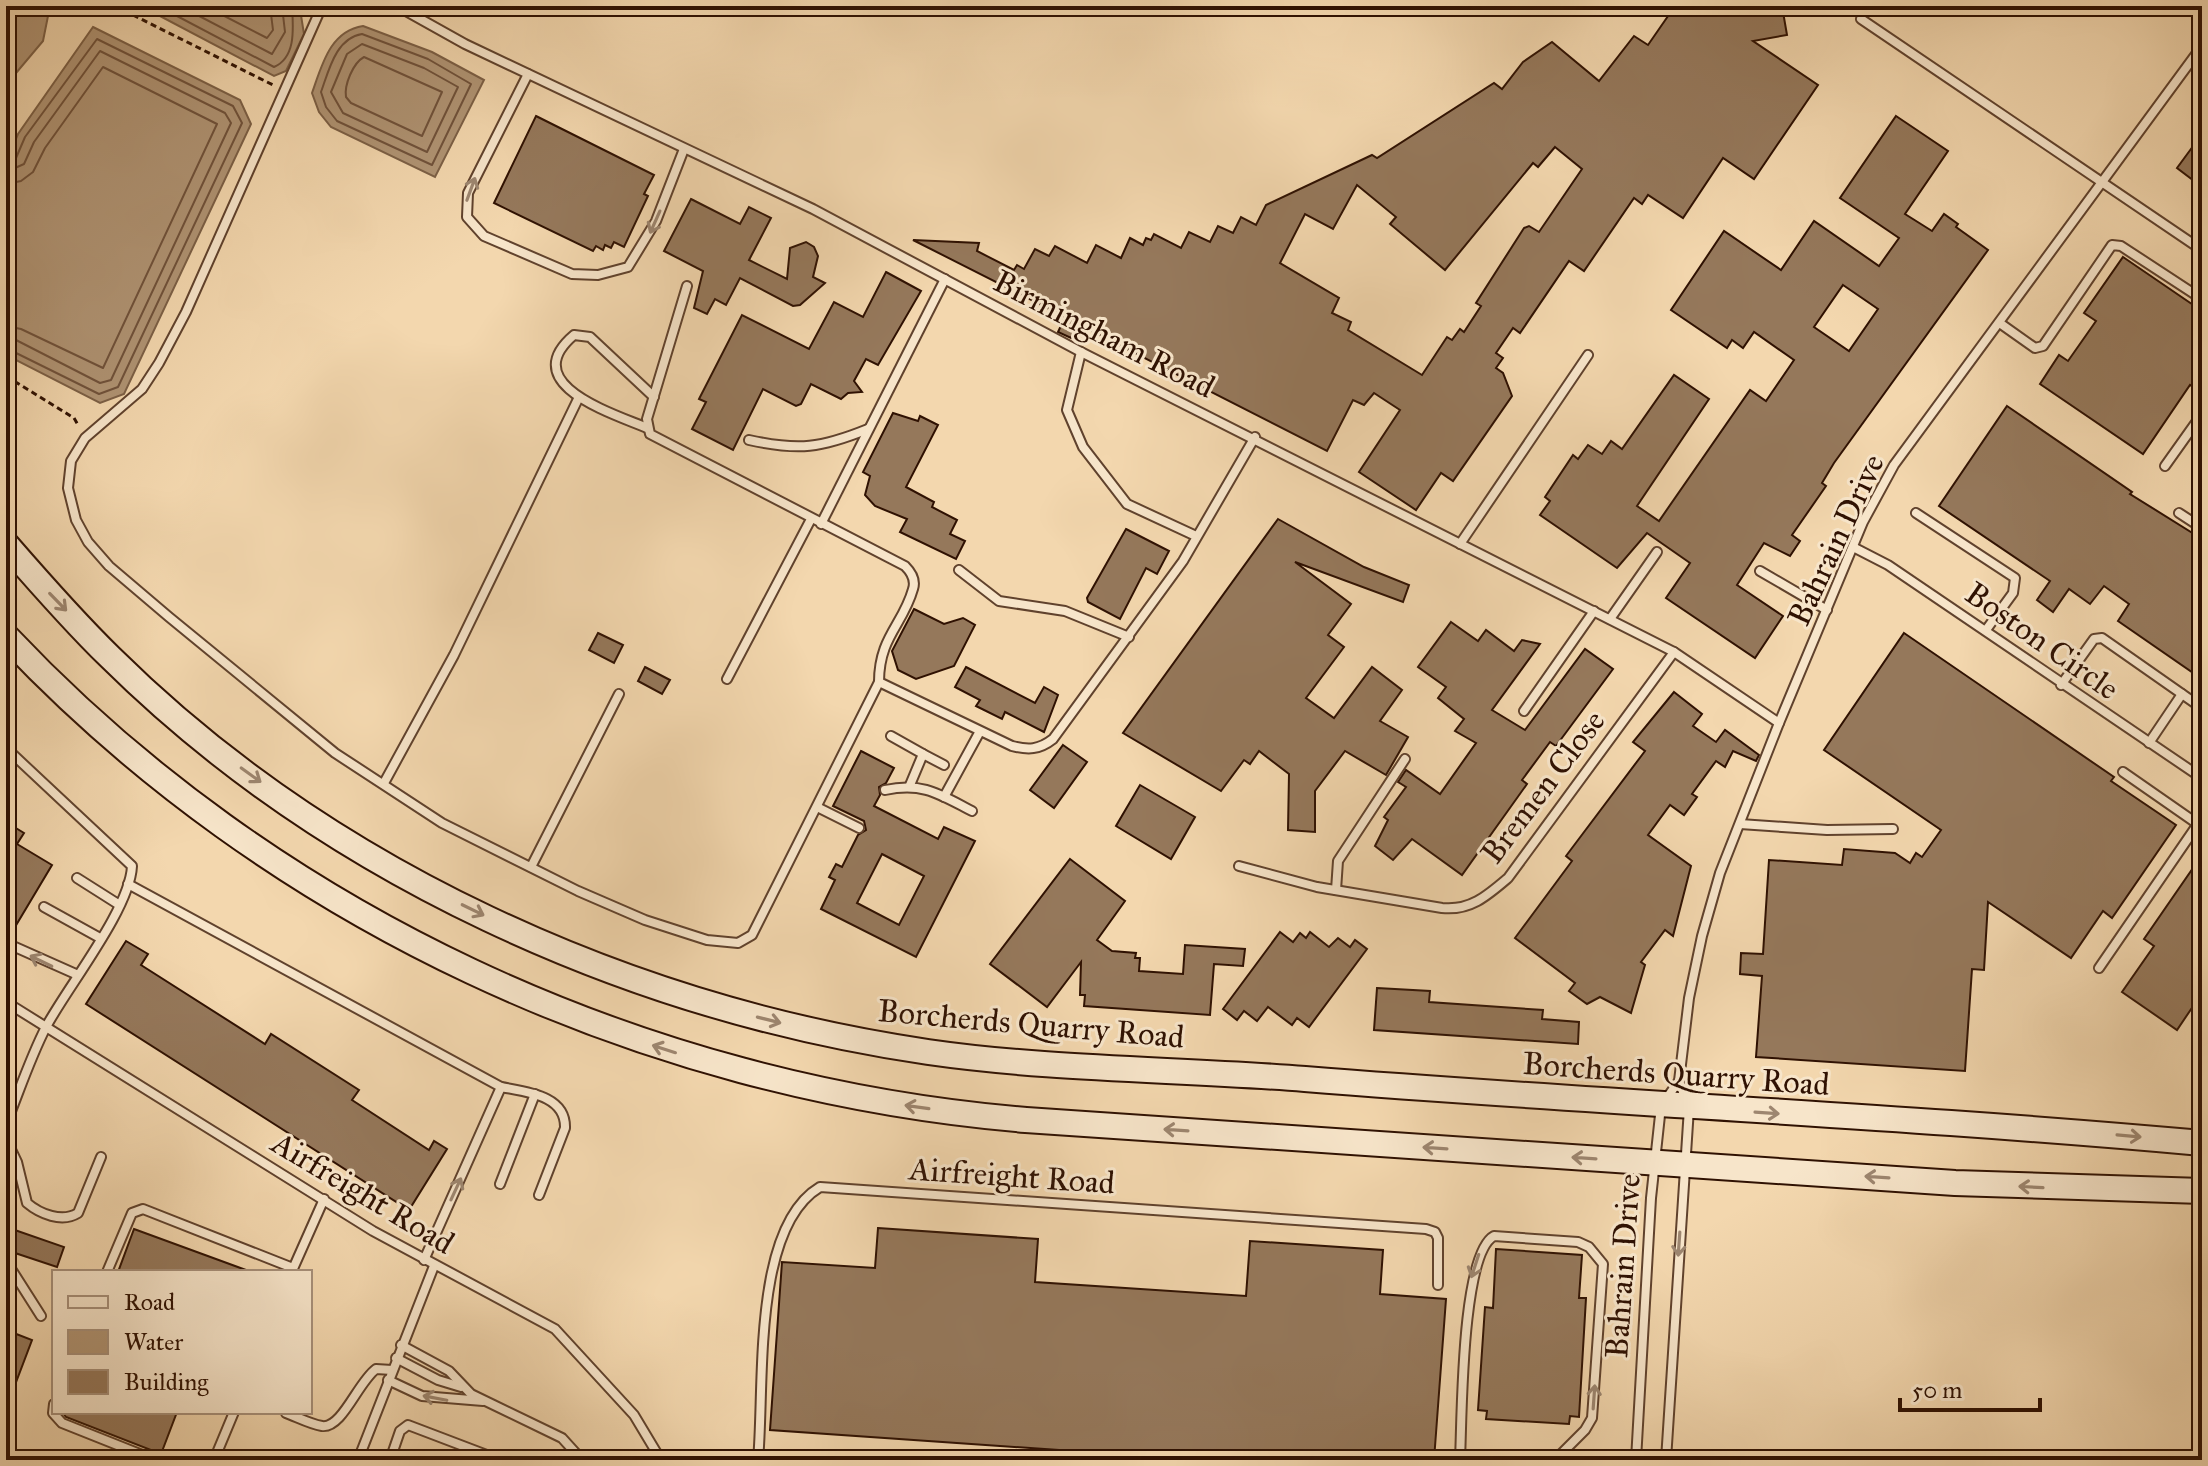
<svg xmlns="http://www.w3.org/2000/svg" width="2208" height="1466" font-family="'IM FELL Great Primer',serif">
	<rect width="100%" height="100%" fill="#f3d7ae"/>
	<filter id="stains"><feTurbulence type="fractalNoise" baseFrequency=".0025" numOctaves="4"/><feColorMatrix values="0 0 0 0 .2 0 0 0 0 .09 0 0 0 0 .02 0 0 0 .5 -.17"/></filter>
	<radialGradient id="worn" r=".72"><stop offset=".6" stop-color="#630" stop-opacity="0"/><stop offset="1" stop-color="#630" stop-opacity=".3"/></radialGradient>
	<g fill="#b09474" stroke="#7c6046" stroke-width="2">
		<path d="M6 6H50L43 41 6 85Z"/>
		<path d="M141 6H294L300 9 304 34 286 71 274 76Z"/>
		<path d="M363 26 432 52 484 80 435 177 331 127 319 112 312 93C322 65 330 31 363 26Z"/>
		<path d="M93 27 240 100 251 124 124 394 100 403 6 355V162L18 134Z"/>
	</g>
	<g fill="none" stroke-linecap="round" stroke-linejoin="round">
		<g stroke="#70523b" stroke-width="2">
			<path d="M158 6 274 67C297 57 293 26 292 6"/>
			<path d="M180 6 272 54 285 32 282 6"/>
			<path d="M205 6 267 38 273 30 270 6"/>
			<path d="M362 34 428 59 471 84 432 165 337 121 326 107 321 92C329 70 336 38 362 34Z"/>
			<path d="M362 44 424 68 458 87 427 152 343 113 331 92 347 54Z"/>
			<path d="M364 57 442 92 422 136 351 103 346 97C344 85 353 63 364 57Z"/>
			<path d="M6 162 16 158 25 137 97 39 233 106 242 123 118 387 99 394 6 348"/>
			<path d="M6 172 24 164 34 142 100 51 225 113 231 123 111 380 100 383 16 340 6 338"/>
			<path d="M6 184 21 181 33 172 45 148 103 67 217 124 103 368 21 329 6 326"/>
		</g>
	</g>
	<g fill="#95785b" stroke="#2f1102" stroke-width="2" fill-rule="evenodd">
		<path d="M1675 6H1782L1787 35 1753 41 1818 85 1754 179 1723 158 1683 218 1648 195 1642 204 1634 198 1584 271 1569 261 1520 333 1513 328 1496 353 1503 358 1496 368 1503 373 1512 396 1453 481 1441 473 1416 510 1359 472 1400 410 1374 393 1364 405 1353 400 1327 451 1078 324 1071 338 1058 332 1065 317 913 240 979 243 977 251 1014 270 1017 265 1024 269 1035 249 1049 256 1055 246 1087 263 1096 245 1121 258 1130 238 1143 245 1146 238 1151 240 1154 234 1181 248 1189 232 1210 242 1218 226 1233 233 1241 217 1256 225 1266 205 1372 155 1377 158 1494 83 1502 89 1523 62 1552 42 1599 81 1634 36 1648 45ZM1555 147 1582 169 1539 232 1529 226 1524 228 1476 303 1481 306 1464 332 1460 329 1452 340 1447 337 1422 375 1348 330 1351 322 1332 313 1339 298 1280 263 1305 214 1333 229 1357 185 1396 217 1390 224 1445 270 1533 163 1538 167Z"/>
		<path d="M536 116 654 175 644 194 648 196 624 247 614 242 611 248 605 245 603 250 596 246 593 251 494 203Z"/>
		<path d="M1896 116 1948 151 1905 214 1932 231 1944 214 1958 224 1956 227 1988 250 1834 463 1822 483 1826 486 1792 535 1800 541 1790 556 1764 543 1737 585 1783 616 1755 658 1666 598 1690 563 1647 533 1617 568 1540 515 1550 501 1545 497 1573 455 1578 459 1588 445 1602 454 1611 441 1622 449 1674 375 1709 399 1637 506 1659 521 1750 390 1766 401 1794 360 1754 332 1743 348 1732 340 1727 348 1671 310 1724 231 1781 270 1814 221 1879 266 1899 238 1840 198ZM1843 285 1878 309 1849 351 1814 327Z"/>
		<path d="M2202 134V187L2177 168Z"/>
		<path d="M691 199 740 224 749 207 771 218 749 260 787 279 790 248 806 242 814 247 818 256 813 277 825 283 800 305 793 306 740 278 726 305 715 299 707 314 694 308 703 271 664 251Z"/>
		<path d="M2123 257 2202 311V393L2190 385 2143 454 2040 384 2059 355 2068 361 2096 321 2084 313Z"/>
		<path d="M886 272 921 291 878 365 866 359 854 381 862 392 848 393 841 399 811 384 801 404 796 406 763 389 733 450 692 429 706 402 699 399 742 315 809 349 834 302 863 317Z"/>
		<path d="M2007 406 2132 492 2130 494 2202 539V679L2118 621 2129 604 2104 586 2090 604 2069 589 2053 612 2037 600 2050 581 1939 506Z"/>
		<path d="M893 413 918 421 920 416 938 425 906 487 934 502 932 507 957 520 950 534 965 541 956 559 900 532 907 519 875 506 865 495 870 476 863 472Z"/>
		<path d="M1278 519 1364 567 1409 585 1403 602 1295 562 1351 604 1328 635 1344 647 1306 698 1334 718 1372 667 1402 690 1380 721 1408 737 1386 775 1345 751 1315 791V832L1288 830 1289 774 1259 751 1250 764 1244 760 1221 791 1123 733Z"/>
		<path d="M1126 529 1169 551 1157 574 1146 568 1120 619 1088 602 1087 598Z"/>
		<path d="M914 609 944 624 963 618 975 625 954 666 916 679 898 670 892 651Z"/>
		<path d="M1451 622 1478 641 1486 630 1514 651 1522 640 1540 644 1492 710 1525 730 1585 649 1613 669 1556 746 1550 742 1522 780 1527 784 1462 875 1412 839 1393 860 1375 846 1388 820 1384 817 1406 787 1398 782 1406 770 1440 794 1476 743 1455 731 1464 719 1438 698 1446 687 1418 667Z"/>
		<path d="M598 633 623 645 614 663 589 650Z"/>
		<path d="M1904 633 2114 777 2111 781 2176 825 2112 918 2103 911 2071 958 1988 902 1984 970 1972 969 1965 1071 1756 1057 1762 976 1740 974 1741 953 1763 954 1769 860 1842 865 1844 849 1895 853 1910 863 1916 853 1922 857 1941 830 1824 750Z"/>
		<path d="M645 667 670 680 662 694 638 681Z"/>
		<path d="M966 667 1035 703 1044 687 1058 695 1044 732 1005 712 1002 719 976 706 980 700 955 687Z"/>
		<path d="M1674 692 1702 714 1693 726 1716 742 1725 730 1759 755 1756 761 1733 751 1725 767 1716 761 1692 794 1697 797 1684 815 1670 805 1648 835 1691 866 1673 936 1665 930 1641 962 1645 965 1631 1013 1600 997 1587 1004 1569 991 1575 983 1515 938 1572 861 1566 856 1645 751 1633 742Z"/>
		<path d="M1063 745 1087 762 1054 808 1030 790Z"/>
		<path d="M861 751 894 768 886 783 879 787 880 795 874 806 938 839 944 827 975 841 916 957 821 909 835 880 829 877 836 864 842 867 858 835 866 830 864 821 833 806ZM882 854 924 876 899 925 857 903Z"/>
		<path d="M1140 785 1195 817 1171 859 1116 826Z"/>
		<path d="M6 822 24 833 17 844 52 865 9 937Z"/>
		<path d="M2202 855V993L2177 1030 2122 992 2154 946 2144 939Z"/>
		<path d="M1070 859 1125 901 1097 940 1112 951 1136 953 1135 958H1140L1139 971 1183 974 1185 945 1245 949 1243 966 1214 964 1210 1015 1084 1006 1085 995H1080L1081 962 1047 1007 990 964Z"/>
		<path d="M1280 932 1293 942 1300 933 1306 938 1310 932 1329 947 1338 938 1350 947 1355 940 1367 949 1309 1027 1297 1018 1292 1025 1268 1007 1257 1021 1244 1011 1237 1020 1223 1009Z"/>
		<path d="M126 941 148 954 141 965 265 1044 271 1034 359 1090 352 1100 429 1150 434 1141 447 1149 409 1210 86 1004Z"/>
		<path d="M1377 988 1430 991 1429 1002 1543 1010 1542 1019 1579 1022 1578 1044 1374 1030Z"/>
		<path d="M9 1228 64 1247 57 1267 6 1250Z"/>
		<path d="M878 1228 1038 1239 1035 1282 1246 1296 1250 1241 1383 1250 1380 1294 1446 1299 1434 1460H1203L770 1430 782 1262 875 1268Z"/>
		<path d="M134 1229 246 1270V1272H118Z"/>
		<path d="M1496 1249 1582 1255 1579 1298H1586L1579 1417 1570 1416 1569 1424 1486 1419 1487 1411 1478 1410 1485 1307 1493 1308Z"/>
		<path d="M6 1330 32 1340 7 1406H6Z"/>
		<path d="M62 1412H177L161 1454 66 1417Z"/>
	</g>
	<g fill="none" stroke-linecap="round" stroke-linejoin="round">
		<g stroke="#60422d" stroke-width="12">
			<g id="lane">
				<path d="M322 6 186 312 159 363 142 389 85 438 71 461 68 488 76 520 88 542 109 566 169 617 335 753 442 823 578 891 645 920 707 940 738 943 752 935 879 682"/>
				<path d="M397 6 465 44 813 209 1081 352 1674 652 1779 723"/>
				<path d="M1861 19 2202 250"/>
				<path d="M528 74 468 193 467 217 484 236 572 274 598 275 628 267 656 221 684 149"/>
				<path d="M687 286 647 419 650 434 905 566C911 572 916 580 913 589 903 625 879 637 879 682L1012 746C1028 750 1039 750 1053 739L1183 561 1255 437"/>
				<path d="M2001 324 2035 348 2043 346 2112 245 2121 246 2202 299"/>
				<path d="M1081 352 1067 410 1083 447 1127 504 1196 536"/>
				<path d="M647 428C612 413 516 384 574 335L590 337 654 397"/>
				<path d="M749 440C799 451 821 448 868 429"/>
				<path d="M2165 466 2202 414"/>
				<path d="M1916 513 2015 578 2013 593 1986 630"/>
				<path d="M2179 513 2202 528"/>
				<path d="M821 524 945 279"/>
				<path d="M1460 544 1588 355"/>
				<path d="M1853 547 1888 565 2202 778"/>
				<path d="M959 570 999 601 1065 611 1129 637"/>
				<path d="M1760 571 1827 610"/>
				<path d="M1610 619 1657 552"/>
				<path d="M727 679 811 519"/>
				<path d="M2061 685 2094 639 2102 638 2202 708"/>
				<path d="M1524 711 1594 611"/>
				<path d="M891 736 923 754 910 785"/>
				<path d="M2149 743 2182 694"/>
				<path d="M6 748 132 866C130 909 68 986 46 1027 30 1058 19 1092 6 1124"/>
				<path d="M923 754 944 765"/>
				<path d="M2123 772 2202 827"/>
				<path d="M384 783 454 655 578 399"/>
				<path d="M885 790C923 782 939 794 972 811"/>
				<path d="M944 797 979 733"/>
				<path d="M817 807 859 828"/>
				<path d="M1740 824 1827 830 1893 829"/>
				<path d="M1239 866 1317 887 1442 908C1470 911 1487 896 1508 878L1674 652"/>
				<path d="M531 867 619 694"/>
				<path d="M77 878 118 904"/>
				<path d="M128 884 501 1087C526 1092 566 1095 565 1128L539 1195"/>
				<path d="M1336 890 1338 861 1405 759"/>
				<path d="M44 907 100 938"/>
				<path d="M6 943 78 975"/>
				<path d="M2099 968 2202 818"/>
				<path d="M6 1002 373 1231 555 1329 634 1415 661 1460"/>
				<path d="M6 1139 17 1162 27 1203C40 1214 62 1223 78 1213L101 1157"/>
				<path d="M500 1184 535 1094"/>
				<path d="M424 1260 501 1087"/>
				<path d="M6 1261 41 1316"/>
				<path d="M292 1271 324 1199"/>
				<path d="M107 1272 132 1213 143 1209 293 1268"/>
				<path d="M401 1345 449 1371 471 1394 562 1438 582 1460"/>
				<path d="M396 1358 438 1380 461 1387"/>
				<path d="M388 1380 422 1396 483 1401"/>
				<path d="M54 1404 53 1413 62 1423 155 1460"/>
				<path d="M286 1413C297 1417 310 1424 322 1426 342 1429 358 1382 376 1369L392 1370"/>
				<path d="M214 1460 234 1412"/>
				<path d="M358 1460 434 1266"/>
				<path d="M390 1460 400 1431 408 1425 500 1460"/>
				<path d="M758 1460C765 1388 751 1228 820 1187L1426 1229 1435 1232 1438 1238V1285"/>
				<path d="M1460 1460C1462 1420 1461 1254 1494 1236L1578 1242 1589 1247 1603 1264 1592 1418 1585 1430 1555 1460"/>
				<path d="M1636 1460 1651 1198 1661 1106 1679 1081 1689 998 1702 936 1720 873 1779 723 1863 522 1894 465 2202 46"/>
				<path d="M1666 1460 1689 1108 1679 1081"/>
			</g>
		</g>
		<g stroke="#2f1102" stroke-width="28">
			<g id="secondary">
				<path d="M6 544C39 582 73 621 110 657 327 872 628 1008 928 1052 1053 1070 1180 1069 1305 1079 1604 1103 1904 1116 2202 1143"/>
				<path d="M6 636C271 917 642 1088 1026 1120L1955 1183 2202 1191"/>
			</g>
		</g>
		<g stroke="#2f1102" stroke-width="3" stroke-dasharray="6 4" stroke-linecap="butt">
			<path d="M115 6 273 85"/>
			<path d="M6 376 74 418 78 425"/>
		</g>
		<use href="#lane" stroke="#f7e5ca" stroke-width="8"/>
		<use href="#secondary" stroke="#f7e5ca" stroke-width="24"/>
	</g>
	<defs><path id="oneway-shaft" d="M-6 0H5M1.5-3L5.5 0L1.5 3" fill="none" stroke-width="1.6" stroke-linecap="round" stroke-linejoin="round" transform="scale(2)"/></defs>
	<g stroke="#9d8670">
		<use href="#oneway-shaft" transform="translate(471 189) rotate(-70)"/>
		<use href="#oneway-shaft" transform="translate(655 222) rotate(114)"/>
		<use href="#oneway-shaft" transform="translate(58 602) rotate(46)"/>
		<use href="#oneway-shaft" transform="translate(251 775) rotate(36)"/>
		<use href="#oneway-shaft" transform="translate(473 910) rotate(26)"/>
		<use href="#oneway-shaft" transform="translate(41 961) rotate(-154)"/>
		<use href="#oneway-shaft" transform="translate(769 1020) rotate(14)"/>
		<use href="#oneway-shaft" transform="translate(664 1049) rotate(-162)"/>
		<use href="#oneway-shaft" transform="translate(917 1107) rotate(-172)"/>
		<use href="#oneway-shaft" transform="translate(1767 1113) rotate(4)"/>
		<use href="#oneway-shaft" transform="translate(1176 1130) rotate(-176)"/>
		<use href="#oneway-shaft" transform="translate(2129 1136) rotate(5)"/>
		<use href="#oneway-shaft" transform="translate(1435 1148) rotate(-176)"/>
		<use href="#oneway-shaft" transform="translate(1584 1158) rotate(-176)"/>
		<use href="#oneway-shaft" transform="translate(1877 1177) rotate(-176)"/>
		<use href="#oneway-shaft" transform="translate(2031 1187) rotate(-177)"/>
		<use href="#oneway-shaft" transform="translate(456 1189) rotate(-65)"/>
		<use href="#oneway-shaft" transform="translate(1679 1244) rotate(94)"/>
		<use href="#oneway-shaft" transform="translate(1475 1266) rotate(108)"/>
		<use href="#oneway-shaft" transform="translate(1594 1397) rotate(-86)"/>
		<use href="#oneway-shaft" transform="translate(435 1398) rotate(-169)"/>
	</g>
	<g text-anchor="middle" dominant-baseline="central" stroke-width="6" stroke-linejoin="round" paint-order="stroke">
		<g font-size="32" fill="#2f1102" stroke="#f7e5ca">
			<text transform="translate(1104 334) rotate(27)">Birmingham Road</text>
			<text transform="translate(1836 540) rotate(-65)">Bahrain Drive</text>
			<text transform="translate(2042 641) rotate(35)">Boston Circle</text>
			<text transform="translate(1543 787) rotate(-53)">Bremen Close</text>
			<text transform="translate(1031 1024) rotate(5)">Borcherds Quarry Road</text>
			<text transform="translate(1676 1074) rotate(4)">Borcherds Quarry Road</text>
			<text transform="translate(1012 1176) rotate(4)">Airfreight Road</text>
			<text transform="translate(363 1193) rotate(31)">Airfreight Road</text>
			<text transform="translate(1623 1266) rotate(-86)">Bahrain Drive</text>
		</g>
	</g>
	<rect width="2208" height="1466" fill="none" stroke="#f3d7ae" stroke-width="32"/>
	<rect x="8" y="8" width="2192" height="1450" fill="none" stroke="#2f1102" stroke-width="4"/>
	<rect x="16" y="16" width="2176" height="1434" fill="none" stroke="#2f1102" stroke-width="2"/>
	<rect x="52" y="1270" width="260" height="144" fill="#f7e5ca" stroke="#a7907a" stroke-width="2"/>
	<rect x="68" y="1296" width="40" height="12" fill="#f7e5ca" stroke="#a7907a" stroke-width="2"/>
	<text x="124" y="1310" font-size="24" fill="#2f1102">Road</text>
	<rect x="68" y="1330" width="40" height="24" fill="#b09474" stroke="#a7907a" stroke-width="2"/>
	<text x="124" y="1350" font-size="24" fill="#2f1102">Water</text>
	<rect x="68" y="1370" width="40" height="24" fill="#95785b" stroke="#a7907a" stroke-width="2"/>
	<text x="124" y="1390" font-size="24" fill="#2f1102">Building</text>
	<path d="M1900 1398v12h140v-12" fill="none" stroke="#2f1102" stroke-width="4"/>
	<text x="1912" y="1398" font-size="24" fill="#2f1102" stroke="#f7e5ca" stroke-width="6" paint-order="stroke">50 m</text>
	<rect width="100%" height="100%" filter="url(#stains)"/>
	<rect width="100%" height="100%" fill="url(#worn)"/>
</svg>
